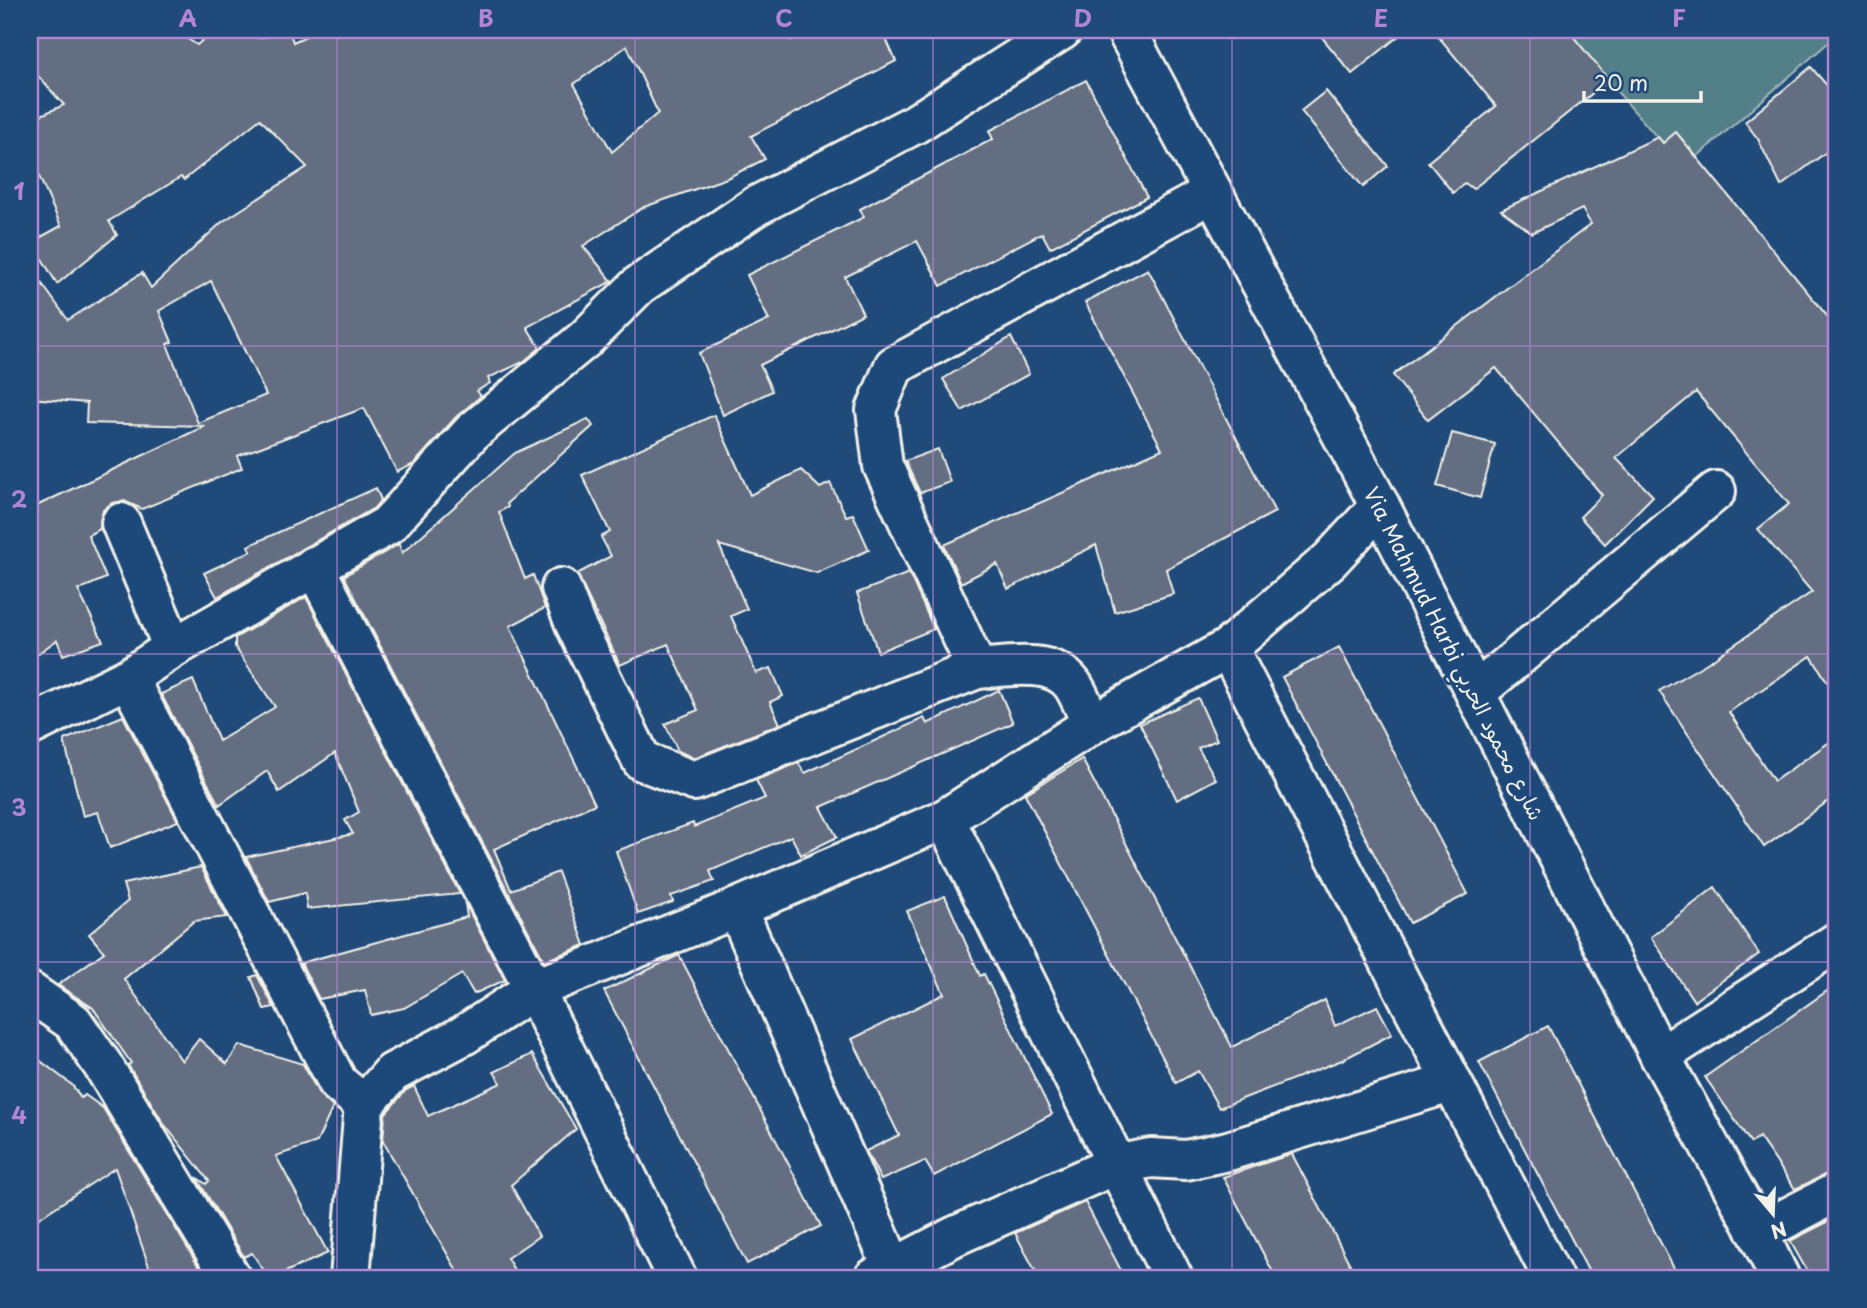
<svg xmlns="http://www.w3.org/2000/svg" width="1867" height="1308" font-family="'Playpen Sans','Playpen Sans Arabic',sans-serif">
	<rect width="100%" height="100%" fill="#1f4a7a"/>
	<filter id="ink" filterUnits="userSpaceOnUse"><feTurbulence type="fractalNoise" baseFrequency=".0143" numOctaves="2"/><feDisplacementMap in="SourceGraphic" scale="14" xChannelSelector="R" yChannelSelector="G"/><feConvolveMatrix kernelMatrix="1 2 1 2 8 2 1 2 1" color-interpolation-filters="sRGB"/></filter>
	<g filter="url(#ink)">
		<path fill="#527f88" stroke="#a3b8b8" stroke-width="2" d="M1563 30H1837V35L1684 168Z"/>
		<g fill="#646e83" stroke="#f4f1e8" stroke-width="2" fill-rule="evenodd">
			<path d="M30 30H174L197 45 214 30H245L259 38 289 30 293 42 319 30H786L791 40 813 30H882L896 61 751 136 765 159 727 178 644 207 583 246 612 281 527 327 540 348 523 362 488 378 490 383 477 391 481 396 456 417 414 464 397 472 364 408 237 456 242 468 142 509 124 501 112 503 103 510 100 529 88 535 106 578 78 590 103 641 63 655 57 640 30 659V509L205 426 86 423 87 403 30 398V267L68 320 142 273 151 288 222 222 307 167 260 119 184 180 181 177 109 221 117 235 57 284 32 242 61 226 30 156V120L64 105 30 67ZM627 46 658 113 612 152 574 84ZM211 281 266 395 198 423 167 344 172 342 159 311Z"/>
			<path d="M1316 30H1406L1352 74Z"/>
			<path d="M1433 30H1568L1609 80 1473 189 1465 183 1453 193 1428 162 1496 106Z"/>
			<path d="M1811 67 1837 97V144L1781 186 1758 139 1745 122Z"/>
			<path d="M1086 80 1147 197 1050 248 1042 233 941 286 917 241 845 277 863 314 760 365 772 391 723 415 699 353 769 320 747 275 864 217 860 209 993 139 989 131Z"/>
			<path d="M1326 91 1388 166 1363 187 1301 111Z"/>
			<path d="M1676 132 1837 328V697L1811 656 1729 712 1774 781 1837 737V795L1764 847 1659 691 1707 663 1812 592 1758 529 1789 504 1696 392 1616 458 1653 496 1605 544 1580 517 1602 495 1496 368 1428 420 1393 375 1591 224 1582 209 1532 233 1501 210 1658 137 1663 143Z"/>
			<path d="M1148 269 1275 512 1166 569 1173 594 1115 612 1096 545 1008 589 997 564 961 583 944 545 1162 449 1085 302Z"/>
			<path d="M1011 337 1029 374 962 411 943 379Z"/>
			<path d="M714 415 750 495 801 470 820 488 830 483 846 516 853 514 869 550 817 573 719 545 747 609 731 616 756 673 771 668 783 696 770 702 780 724 694 758 678 751 665 724 698 710 668 644 620 665 577 574 611 556 601 537 610 532 582 475Z"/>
			<path d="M588 419 593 426 507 503 508 507 499 512 525 579 533 575 545 608 510 626 595 804 494 849 511 890 558 872 585 945 544 961 344 576 399 544 402 553 515 453Z"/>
			<path d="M1452 433 1495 444 1480 498 1437 486Z"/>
			<path d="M938 449 950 482 920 493 905 461Z"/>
			<path d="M376 488 381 500 374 508 217 597 204 573 251 551 248 546Z"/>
			<path d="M909 573 934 629 878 652 857 593Z"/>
			<path d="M306 597 460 894 307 909 305 893 269 902 246 857 353 834 345 820 359 812 335 753 279 792 267 771 219 805 161 694 193 680 219 741 275 707 235 647V638Z"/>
			<path d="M1339 647 1468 894 1410 923 1282 677Z"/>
			<path d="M999 690 1013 723 821 807 837 837 801 855 791 836 710 871 714 881 671 896 673 902 638 914 616 851 693 823 694 827 765 798 756 780 798 763 805 773 924 718 927 724Z"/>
			<path d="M1198 698 1217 740 1198 748 1216 779 1177 800 1140 724Z"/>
			<path d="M123 716 178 821 110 848 98 812 83 816 64 740Z"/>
			<path d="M1082 759 1232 1047 1325 1000 1335 1026 1377 1006 1392 1034 1342 1060 1219 1108 1198 1071 1176 1083 1025 794Z"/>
			<path d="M201 867 227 917 194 921 124 979 182 1061 199 1039 227 1064 239 1045 303 1064 319 1094 333 1107 317 1142 276 1156 328 1253 272 1278H269L252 1253 244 1257 196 1177 206 1184 209 1181 164 1124 128 1065 131 1063 93 1008 58 985 104 952 89 934 128 901 123 884Z"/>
			<path d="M1715 887 1759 954 1694 1001 1651 937Z"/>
			<path d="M945 896 980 976 984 974 1052 1114 934 1176 925 1161 881 1180 866 1151 899 1135 852 1039 944 994 907 911Z"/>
			<path d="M465 903 505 980 474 994 462 974 404 1008 371 1015 365 990 319 999 301 963 467 917Z"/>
			<path d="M679 955 821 1226 747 1264 604 991Z"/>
			<path d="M257 975 274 1007 264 1009 251 977Z"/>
			<path d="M1837 984V1170L1795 1189 1759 1137 1751 1143 1705 1077Z"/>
			<path d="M1548 1026 1679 1278H1592L1479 1062Z"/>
			<path d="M30 1053 72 1085 81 1098 85 1095 103 1108 205 1277 153 1278 115 1168 30 1224Z"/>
			<path d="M532 1054 576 1129 511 1185 539 1236 507 1258 519 1278H461L383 1141 385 1114 406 1090 414 1086 428 1116 501 1083 494 1072Z"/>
			<path d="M1292 1154 1357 1278H1276L1223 1177Z"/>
			<path d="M1085 1202 1125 1278H1039L1015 1233Z"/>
			<path d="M1837 1217V1278H1811L1790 1241Z"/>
		</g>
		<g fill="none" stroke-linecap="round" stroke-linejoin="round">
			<g stroke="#f4f1e8" stroke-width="44">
				<g id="minor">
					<path d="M1126 30 1380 506 1660 1056 1758 1233 1780 1278"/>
					<path d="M121 523 173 648"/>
					<path d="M314 566 534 989 677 1278"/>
					<path d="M561 588 575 624 642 761 694 781 977 669C1006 667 1051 657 1072 684 1080 695 1085 711 1092 724"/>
					<path d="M1228 648 1553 1278"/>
					<path d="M977 669 883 466 876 410 894 366 1212 193"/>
					<path d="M128 678 338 1083 364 1105"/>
					<path d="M1475 693 1716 491"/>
					<path d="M30 726 128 678 173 648 388 525 472 432 585 339 639 285 756 206 915 124 1062 30"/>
					<path d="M945 819 1173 1278"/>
					<path d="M737 908 897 1278"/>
					<path d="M30 992 73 1022 104 1067 231 1278"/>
					<path d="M1660 1056 1837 942"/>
					<path d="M1758 1233 1837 1192"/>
					<path d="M350 1278 364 1105 392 1073 464 1035 534 989 737 908 945 819 1092 724 1228 648 1330 560 1380 506"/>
					<path d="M874 1278 955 1236 1115 1165 1151 1158 1186 1160 1228 1151 1450 1083"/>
				</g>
			</g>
			<use href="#minor" stroke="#1f4a7a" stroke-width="38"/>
		</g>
	</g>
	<path fill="none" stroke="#b185d1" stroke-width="2" stroke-opacity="0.55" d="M337 30V1278M635 30V1278M933 30V1278M1232 30V1278M1530 30V1278M30 346H1837M30 654H1837M30 962H1837"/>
	<g text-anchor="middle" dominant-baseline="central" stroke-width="6" stroke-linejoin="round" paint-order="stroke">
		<g font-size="21" fill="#f4f1e8" stroke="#1f4a7a">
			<text transform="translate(1455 653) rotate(63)">Via Mahmud Harbi شارع محمود الحربي</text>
		</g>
	</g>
	<rect width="1867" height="1308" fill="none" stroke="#1f4a7a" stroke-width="77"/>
	<g transform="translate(1773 1214) rotate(161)" stroke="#1f4a7a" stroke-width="5" paint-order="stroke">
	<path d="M0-5L12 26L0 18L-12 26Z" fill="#f4f1e8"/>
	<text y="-10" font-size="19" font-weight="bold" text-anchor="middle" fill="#f4f1e8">N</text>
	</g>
	<path d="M1584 91v10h117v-10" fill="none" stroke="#f4f1e8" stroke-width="3.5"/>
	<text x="1594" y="91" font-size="21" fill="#f4f1e8" stroke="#1f4a7a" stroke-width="5" paint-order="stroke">20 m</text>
	<rect x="38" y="38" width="1790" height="1232" fill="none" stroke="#b185d1" stroke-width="2.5"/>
	<g font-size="23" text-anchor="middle" font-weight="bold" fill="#b185d1">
		<text x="188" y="27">A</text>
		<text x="486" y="27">B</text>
		<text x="784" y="27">C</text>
		<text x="1083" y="27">D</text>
		<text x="1381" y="27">E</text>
		<text x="1679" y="27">F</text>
		<text x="19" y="200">1</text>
		<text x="19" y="508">2</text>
		<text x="19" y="816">3</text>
		<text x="19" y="1124">4</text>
	</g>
</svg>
